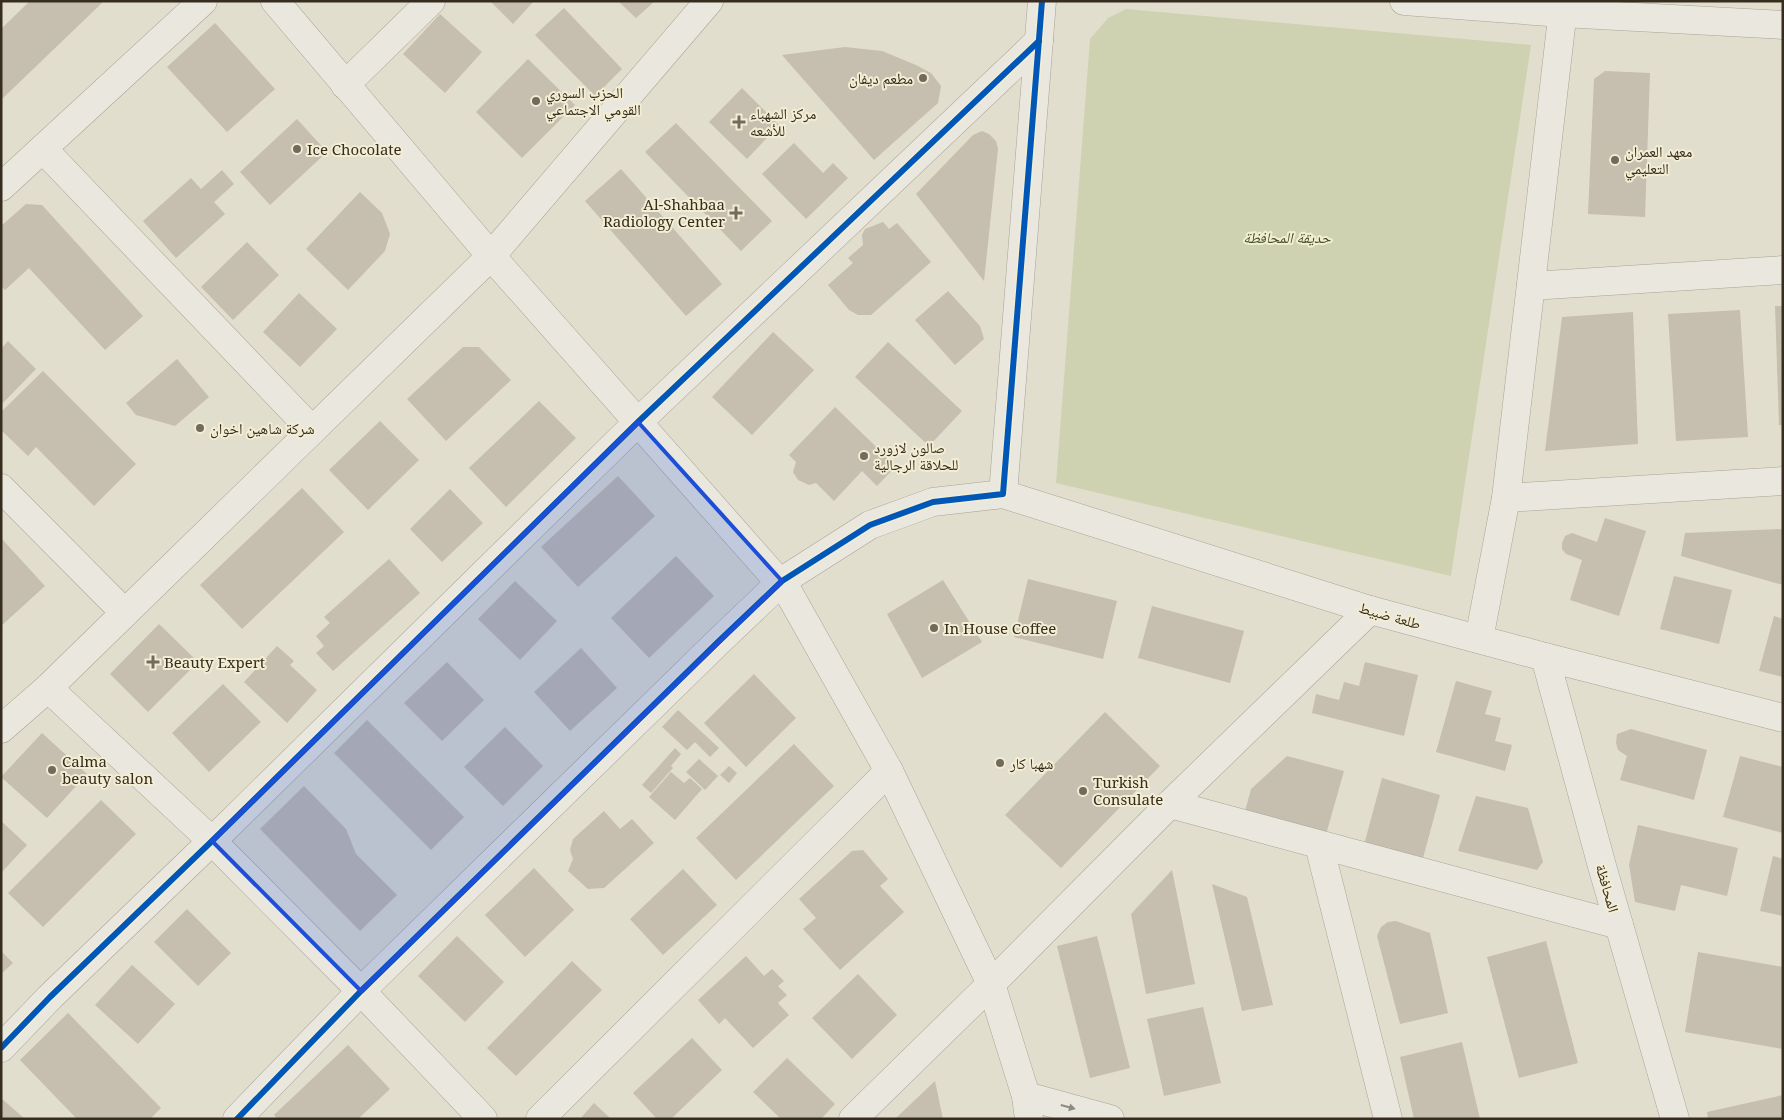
<svg xmlns="http://www.w3.org/2000/svg" width="1784" height="1120" font-family="'Noto Serif','Noto Naskh Arabic',serif">
	<rect width="100%" height="100%" fill="#e2decd"/>
	<path fill="#ced2b0" d="M1126 9 1531 45 1451 576 1056 483 1090 39 1108 18Z"/>
	<g fill="#c6beae">
		<path d="M30 1H104L1 100V29Z"/>
		<path d="M490 1H534L513 24Z"/>
		<path d="M618 1H655L636 18Z"/>
		<path d="M564 8 622 69 595 96 535 35Z"/>
		<path d="M440 14 482 52 445 93 403 54Z"/>
		<path d="M215 23 275 89 227 132 167 67Z"/>
		<path d="M845 47 882 51 916 65 931 73 941 86 938 103 874 160 782 55Z"/>
		<path d="M528 59 575 105 522 158 476 112Z"/>
		<path d="M1605 71 1650 73 1645 217 1588 214 1594 79Z"/>
		<path d="M742 88 779 125 747 159 709 122Z"/>
		<path d="M297 119 327 152 270 205 240 172Z"/>
		<path d="M676 123 772 221 741 251 645 152Z"/>
		<path d="M982 131 989 134 996 141 998 149 984 281 916 194 973 135Z"/>
		<path d="M794 143 823 173 833 163 848 178 806 219 762 174Z"/>
		<path d="M621 169 722 284 686 316 585 201Z"/>
		<path d="M222 170 234 184 214 202 225 214 176 258 143 221 191 178 201 189Z"/>
		<path d="M360 192 382 213 390 234 385 251 348 290 306 249Z"/>
		<path d="M26 204 42 205 143 316 105 350 29 268 5 290 1 286V226Z"/>
		<path d="M883 222 889 229 897 223 931 262 871 315H858L849 310 828 285 853 263 848 258 863 245 862 235 865 229Z"/>
		<path d="M247 242 279 275 233 320 201 287Z"/>
		<path d="M948 291 980 326 984 339 955 365 915 320Z"/>
		<path d="M299 293 337 329 300 367 263 332Z"/>
		<path d="M1775 306H1783V425H1779Z"/>
		<path d="M1740 310 1748 437 1676 441 1668 314Z"/>
		<path d="M1633 312 1638 444 1545 451 1562 317Z"/>
		<path d="M773 332 814 370 752 435 712 397Z"/>
		<path d="M8 341 36 369 1 405V349Z"/>
		<path d="M888 342 962 411 929 446 855 377Z"/>
		<path d="M463 347H479L511 380 446 441 407 399Z"/>
		<path d="M177 359 209 397 175 426 136 415 126 403Z"/>
		<path d="M43 371 136 464 94 506 36 447 28 456 1 430V412Z"/>
		<path d="M539 401 576 438 506 507 469 468Z"/>
		<path d="M835 407 896 466 877 486 862 471 834 501 816 483 809 485 798 480 793 472 796 462 789 455Z"/>
		<path d="M380 421 419 460 368 510 329 470Z"/>
		<path d="M618 476 655 516 578 587 541 547Z"/>
		<path d="M302 488 344 532 242 629 200 585Z"/>
		<path d="M450 489 483 523 442 562 410 529Z"/>
		<path d="M1605 518 1646 531 1619 616 1570 600 1582 560 1566 554 1562 549V543L1565 536 1572 533 1597 542Z"/>
		<path d="M1783 529V585L1681 556 1685 533Z"/>
		<path d="M1 538 45 586 1 626Z"/>
		<path d="M676 556 714 596 649 658 611 618Z"/>
		<path d="M389 559 420 593 333 671 316 653 324 646 316 636 330 623 324 617Z"/>
		<path d="M1674 576 1732 590 1719 644 1660 629Z"/>
		<path d="M1028 579 1117 601 1103 659 1014 637Z"/>
		<path d="M943 580 982 642 922 678 887 614Z"/>
		<path d="M515 581 557 621 520 660 478 619Z"/>
		<path d="M1152 606 1244 631 1230 683 1138 658Z"/>
		<path d="M1774 616 1783 619V677L1759 671Z"/>
		<path d="M159 624 198 662 148 712 110 674Z"/>
		<path d="M277 646 294 661 290 665 317 690 287 723 244 682Z"/>
		<path d="M581 648 617 688 570 731 534 692Z"/>
		<path d="M447 662 484 700 442 741 404 703Z"/>
		<path d="M1365 662 1418 675 1404 736 1312 713 1316 694 1339 700 1344 682 1359 686Z"/>
		<path d="M754 674 796 718 746 767 704 723Z"/>
		<path d="M1456 681 1492 691 1485 714 1501 718 1495 741 1512 745 1505 771 1436 752Z"/>
		<path d="M223 684 261 722 209 772 172 733Z"/>
		<path d="M678 710 719 748 710 757 695 742 687 750 662 727Z"/>
		<path d="M1105 712 1160 766 1061 868 1005 815Z"/>
		<path d="M367 720 464 817 431 850 334 753Z"/>
		<path d="M505 727 543 766 503 806 464 767Z"/>
		<path d="M1631 729 1707 750 1694 800 1620 780 1627 756 1618 750 1616 743 1617 734Z"/>
		<path d="M42 733 87 774 47 818 1 777Z"/>
		<path d="M794 744 834 786 736 880 696 838Z"/>
		<path d="M675 748 681 754 671 766 673 768 651 793 642 785Z"/>
		<path d="M1287 756 1344 771 1325 838 1244 815 1251 789Z"/>
		<path d="M1740 756 1783 767V833L1723 817Z"/>
		<path d="M699 759 718 776 705 790 686 772Z"/>
		<path d="M729 766 737 773 729 783 720 775Z"/>
		<path d="M671 772 684 783 690 778 702 789 675 820 649 797Z"/>
		<path d="M1382 778 1440 795 1422 862 1364 845Z"/>
		<path d="M304 786 346 829 356 854 397 895 360 931 260 829Z"/>
		<path d="M1476 796 1528 808 1543 862 1537 870 1458 851Z"/>
		<path d="M101 800 136 834 43 927 8 893Z"/>
		<path d="M604 811 620 829 632 819 654 843 604 888 588 889 568 871 573 859 570 850 573 839Z"/>
		<path d="M1 821 27 845 1 873Z"/>
		<path d="M1638 825 1738 848 1727 896 1681 885 1675 911 1635 902 1629 865Z"/>
		<path d="M863 850 888 879 880 886 904 912 840 970 803 929 816 918 799 899 852 851Z"/>
		<path d="M1773 856 1783 859V916L1760 911Z"/>
		<path d="M534 868 574 910 525 957 485 915Z"/>
		<path d="M683 869 717 905 663 955 630 919Z"/>
		<path d="M1172 870 1195 984 1146 994 1131 914Z"/>
		<path d="M1212 884 1247 897 1273 1005 1242 1011Z"/>
		<path d="M187 909 231 953 198 986 154 942Z"/>
		<path d="M1396 921 1430 933 1448 1013 1400 1024 1377 936 1381 927 1388 922Z"/>
		<path d="M457 936 504 982 465 1022 418 976Z"/>
		<path d="M1097 936 1130 1068 1090 1078 1057 946Z"/>
		<path d="M1546 941 1578 1063 1519 1078 1487 957Z"/>
		<path d="M1 951 13 963 1 974Z"/>
		<path d="M1698 952 1783 967V1049L1685 1032Z"/>
		<path d="M746 956 764 976 772 969 784 981 778 986 787 995 778 1003 789 1015 753 1048 725 1018 719 1024 698 1000Z"/>
		<path d="M572 961 602 990 516 1076 487 1048Z"/>
		<path d="M132 965 175 1004 138 1044 95 1005Z"/>
		<path d="M858 974 897 1015 852 1059 812 1018Z"/>
		<path d="M1203 1007 1221 1083 1164 1096 1147 1019Z"/>
		<path d="M68 1013 161 1108 150 1119H77L20 1060Z"/>
		<path d="M692 1038 722 1070 671 1119H657L633 1093Z"/>
		<path d="M1462 1042 1480 1119H1414L1400 1057Z"/>
		<path d="M348 1045 390 1089 358 1119H277L274 1115Z"/>
		<path d="M787 1058 835 1104 821 1119H781L753 1092Z"/>
		<path d="M935 1081 943 1119H895Z"/>
		<path d="M1783 1095V1119H1708L1707 1112Z"/>
		<path d="M1 1098 25 1119H1Z"/>
		<path d="M594 1103 611 1119H580Z"/>
	</g>
	<g fill="none" stroke-linecap="round" stroke-linejoin="round">
		<g stroke="#a8a396" stroke-width="29">
			<g id="minor">
				<path d="M275 1 491 256 773 575 782 581 889 771 991 984 1026 1096 1029 1119"/>
				<path d="M1404 1 1562 13 1783 25"/>
				<path d="M345 85 431 1"/>
				<path d="M43 149 312 430"/>
				<path d="M1 187 203 1"/>
				<path d="M1531 286 1783 270"/>
				<path d="M1 488 125 613"/>
				<path d="M1003 494 1370 610 1545 657 1783 718"/>
				<path d="M1506 498 1783 481"/>
				<path d="M1479 639 1506 498 1564 1"/>
				<path d="M1545 657 1602 866 1675 1119"/>
				<path d="M48 688 212 841 361 991 483 1119"/>
				<path d="M1 729 48 688 491 256 709 1"/>
				<path d="M1170 804 1619 925"/>
				<path d="M1319 845 1388 1119"/>
				<path d="M1 1048 50 997 212 841 638 422 1039 41"/>
				<path d="M1026 1096 1110 1119"/>
				<path d="M237 1119 361 991 718 642 782 581 870 525 933 502 1003 494 1042 1"/>
				<path d="M540 1119 889 771"/>
				<path d="M853 1119 991 984 1170 804 1370 610"/>
			</g>
		</g>
		<use href="#minor" stroke="#eae8de" stroke-width="28"/>
		<g stroke="#f3edd3" stroke-width="9">
			<g id="cycleway">
				<path d="M1 1048 50 997 212 841 638 422 1039 41"/>
				<path d="M237 1119 361 991 718 642 782 581 870 525 933 502 1003 494 1042 1"/>
			</g>
		</g>
		<use href="#cycleway" stroke="#0057b8" stroke-width="6"/>
	</g>
	<defs><path id="oneway-solid" d="M-6-.8H1V-3.2L6.5 0L1 3.2V.8H-6Z" transform="scale(1.25)"/></defs>
	<use fill="#908a7e" href="#oneway-solid" transform="translate(1068 1107) rotate(15)"/>
	<path fill="#1d4ed8" fill-opacity="0.2" stroke="#1d4ed8" stroke-width="4" stroke-linejoin="round" d="M638 422 782 581 361 991 212 841Z"/>
	<g fill="#726a5c" stroke="#f3edd3" stroke-width="2">
		<circle cx="923" cy="78" r="5"/>
		<circle cx="536" cy="101" r="5"/>
		<path d="M736.5 114.5h5v5h5v5h-5v5h-5v-5h-5v-5h5z"/>
		<circle cx="297" cy="149" r="5"/>
		<circle cx="1615" cy="160" r="5"/>
		<path d="M733.5 205.5h5v5h5v5h-5v5h-5v-5h-5v-5h5z"/>
		<circle cx="200" cy="428" r="5"/>
		<circle cx="864" cy="456" r="5"/>
		<circle cx="934" cy="628" r="5"/>
		<path d="M150.5 654.5h5v5h5v5h-5v5h-5v-5h-5v-5h5z"/>
		<circle cx="1000" cy="763" r="5"/>
		<circle cx="52" cy="770" r="5"/>
		<circle cx="1083" cy="791" r="5"/>
	</g>
	<g text-anchor="middle" dominant-baseline="central" stroke-width="4" stroke-linejoin="round" paint-order="stroke">
		<g font-size="15" fill="#362c1f" stroke="#f3edd3" text-anchor="start">
			<text x="913" y="78" text-anchor="end">مطعم ديفان</text>
			<text x="546" y="92">الحزب السوري<tspan x="546" dy="17">القومي الاجتماعي</tspan></text>
			<text x="750" y="113">مركز الشهباء<tspan x="750" dy="17">للأشعه</tspan></text>
			<text x="307" y="149">Ice Chocolate</text>
			<text x="1625" y="151">معهد العمران<tspan x="1625" dy="17">التعليمي</tspan></text>
			<text x="725" y="204" text-anchor="end">Al-Shahbaa<tspan x="725" dy="17">Radiology Center</tspan></text>
			<text x="210" y="428">شركة شاهين اخوان</text>
			<text x="874" y="447">صالون لازورد<tspan x="874" dy="17">للحلاقة الرجالية</tspan></text>
			<text x="944" y="628">In House Coffee</text>
			<text x="164" y="662">Beauty Expert</text>
			<text x="62" y="761">Calma<tspan x="62" dy="17">beauty salon</tspan></text>
			<text x="1010" y="763">شهبا كار</text>
			<text x="1093" y="782">Turkish<tspan x="1093" dy="17">Consulate</tspan></text>
		</g>
		<g font-size="15" font-style="italic" fill="#425127" stroke="#f3edd3">
			<text x="1287" y="237">حديقة المحافظة</text>
		</g>
		<g font-size="15" fill="#362c1f" stroke="#f3edd3">
			<text transform="translate(1390 615) rotate(16)">طلعة ضبيط</text>
			<text transform="translate(1608 888) rotate(74)">المحافظة</text>
		</g>
	</g>
	<rect width="1784" height="1120" fill="none" stroke="#362c1f" stroke-width="5"/>
</svg>
